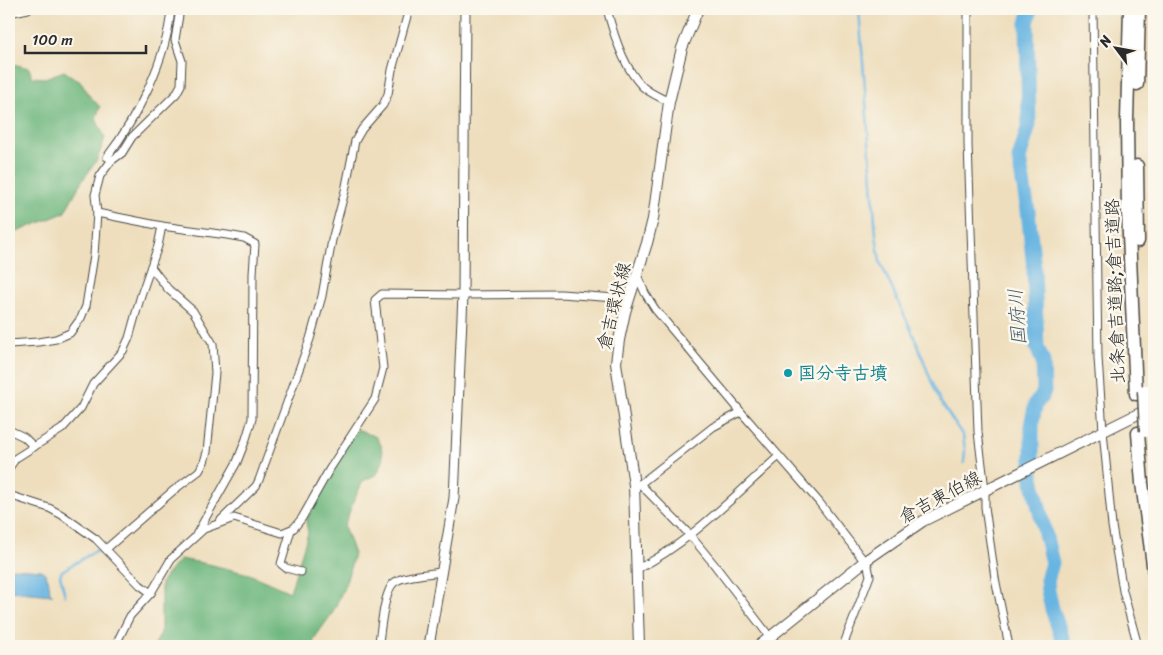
<svg xmlns="http://www.w3.org/2000/svg" width="1163" height="655" font-family="Sriracha,'Klee One',sans-serif">
	<rect width="100%" height="100%" fill="#fbf7ec"/>
	<filter id="ink" filterUnits="userSpaceOnUse"><feTurbulence type="fractalNoise" baseFrequency=".02" numOctaves="2"/><feDisplacementMap in="SourceGraphic" scale="10" xChannelSelector="R" yChannelSelector="G"/><feConvolveMatrix kernelMatrix="1 2 1 2 8 2 1 2 1" color-interpolation-filters="sRGB"/></filter>
	<filter id="wash" filterUnits="userSpaceOnUse"><feTurbulence type="fractalNoise" baseFrequency=".0096" numOctaves="4" result="noise"/><feDisplacementMap in="SourceGraphic" scale="20" xChannelSelector="R" yChannelSelector="G"/><feGaussianBlur stdDeviation="1.12" result="paint"/><feColorMatrix in="noise" values="0 0 0 0 0 0 0 0 0 0 0 0 0 0 0 0 0 1.4 0 .05"/><feComposite in="paint" operator="in"/></filter>
	<g filter="url(#wash)">
		<rect width="100%" height="100%" fill="#eedebd"/>
		<g fill="#6bb57c" stroke="#4b7054">
			<path d="M9 63 29 68 32 77 45 78 64 71 82 83 88 94 100 107 96 119 105 138 97 160 82 181 64 213 9 235Z"/>
			<path d="M357 429 376 437 381 445 383 461 377 474 363 481 354 500 344 526 354 554 346 583 333 612 314 639 313 646H154L161 633V582L180 559 208 564 249 574 290 592 308 533 306 522 324 478Z"/>
		</g>
		<path fill="#69b5e2" stroke="#4a7086" d="M13 568 41 570C49 575 49 584 50 593L53 595 9 591V570Z"/>
		<g fill="none" stroke-linecap="round" stroke-linejoin="round">
			<g stroke="#69b5e2" stroke-width="2.5">
				<path d="M859 9 876 235 880 262 917 343 930 378 940 401 963 436 965 450 964 463"/>
				<path d="M65 596 60 575 62 571 97 550 109 560"/>
			</g>
			<path stroke="#69b5e2" stroke-width="15" d="M1031 9 1027 23 1029 125 1019 159 1028 211 1034 269 1037 347 1043 362 1044 391 1041 398 1036 403 1032 421V478L1052 563 1047 580 1048 591 1052 609 1065 646"/>
		</g>
	</g>
	<g filter="url(#ink)">
		<g fill="none" stroke-linecap="round" stroke-linejoin="round">
			<g stroke="#484641" stroke-width="9">
				<g id="minor">
					<path d="M607 9C613 33 624 68 642 86 649 93 660 97 669 102"/>
					<path d="M968 9V144L978 432 985 490V507L995 578 1009 646"/>
					<path d="M1093 9 1098 358 1103 431 1112 526 1123 591 1138 646"/>
					<path d="M9 13 28 9"/>
					<path d="M107 157C137 118 167 59 171 9"/>
					<path d="M97 213 162 226 227 235 244 238 255 244 253 274 252 419 246 439 237 462 196 535"/>
					<path d="M637 275 645 293 655 309 741 412 819 502 868 566 870 576 843 646"/>
					<path d="M9 344 38 342 56 339 70 333 81 318 86 306 94 255 97 213 95 195 100 176 111 161 122 153 132 137 176 94 181 85 182 61 175 40 180 9"/>
					<path d="M9 430 24 437 34 447"/>
					<path d="M9 468 16 458 62 429 81 408 93 384 123 351 129 338 141 295 158 246 162 226"/>
					<path d="M640 484 690 535 713 563 766 632 772 646"/>
					<path d="M637 485 640 484 713 427 741 412"/>
					<path d="M9 495 49 508 62 515 96 539 140 585 151 593"/>
					<path d="M220 521 256 486 259 480 310 339 322 296 332 240 345 191 355 141 362 129 383 105 388 94 392 70 409 9"/>
					<path d="M291 530 281 564 286 568 301 572"/>
					<path d="M106 549 174 490 199 471 204 462 207 452 215 373 213 344 193 311 168 289 151 267"/>
					<path d="M637 569C689 544 736 494 779 456"/>
					<path d="M115 646 130 616 151 593 171 559 204 529 234 518 282 533 294 528 302 518 329 470 375 399 383 368 375 300 382 294 463 295 561 294 629 299"/>
					<path d="M377 646 379 642C381 629 384 589 395 582 404 575 430 574 441 572"/>
				</g>
			</g>
			<g stroke="#484641" stroke-width="11">
				<path id="tertiary" d="M429 646 454 498 463 295 465 9"/>
			</g>
			<g stroke="#484641" stroke-width="12">
				<g id="secondary">
					<path d="M639 646 634 485 616 363 619 340 625 312 647 243 653 219 669 102 682 48 698 9"/>
					<path d="M759 646 865 561 923 521 1154 406"/>
				</g>
			</g>
			<g stroke="#484641" stroke-width="15">
				<g id="motorway">
					<path d="M1130 9 1127 120 1128 212 1136 394"/>
					<path d="M1137 84 1139 9"/>
					<path d="M1137 166 1138 241"/>
					<path d="M1138 433 1142 483 1154 572"/>
				</g>
			</g>
			<use href="#minor" stroke="#fff" stroke-width="7"/>
			<use href="#tertiary" stroke="#fff" stroke-width="9"/>
			<use href="#secondary" stroke="#fff" stroke-width="10"/>
			<use href="#motorway" stroke="#fff" stroke-width="12"/>
			<g stroke="#484641" stroke-width="15" stroke-linecap="butt">
				<path id="motorway-bridge" d="M1144 391 1146 431"/>
			</g>
			<use href="#motorway-bridge" stroke="#fff" stroke-width="12"/>
		</g>
	</g>
	<circle fill="#0f9aa8" stroke="#fbf7ec" stroke-width="2" cx="788" cy="373" r="5"/>
	<g text-anchor="middle" dominant-baseline="central" stroke-width="5" stroke-linejoin="round" paint-order="stroke">
		<g font-size="18" fill="#2b2b2b" stroke="#fbf7ec">
			<text transform="translate(1115 291) rotate(-92)">北条倉吉道路;倉吉道路</text>
			<text transform="translate(614 306) rotate(-76)">倉吉環状線</text>
			<text transform="translate(940 497) rotate(-28)">倉吉東伯線</text>
		</g>
		<g font-size="18" font-weight="bold" fill="#0d838f" stroke="#fbf7ec" text-anchor="start">
			<text x="798" y="373">国分寺古墳</text>
		</g>
		<g font-size="19" font-style="italic" fill="#415b6b" stroke="#fbf7ec">
			<text transform="translate(1017 317) rotate(-94)">国府川</text>
		</g>
	</g>
	<rect width="1163" height="655" fill="none" stroke="#fbf7ec" stroke-width="30"/>
	<g transform="translate(1116 48) rotate(302)" stroke="#fbf7ec" stroke-width="4" paint-order="stroke">
	<path d="M0-4L9 19L0 12L-9 19Z" fill="#2b2b2b"/>
	<text y="-8" font-size="14" font-weight="bold" text-anchor="middle" fill="#2b2b2b">N</text>
	</g>
	<path d="M25 45v8h121v-8" fill="none" stroke="#2b2b2b" stroke-width="2.5"/>
	<text x="32" y="45" font-size="15" fill="#2b2b2b" stroke="#fbf7ec" stroke-width="4" paint-order="stroke">100 m</text>
</svg>
